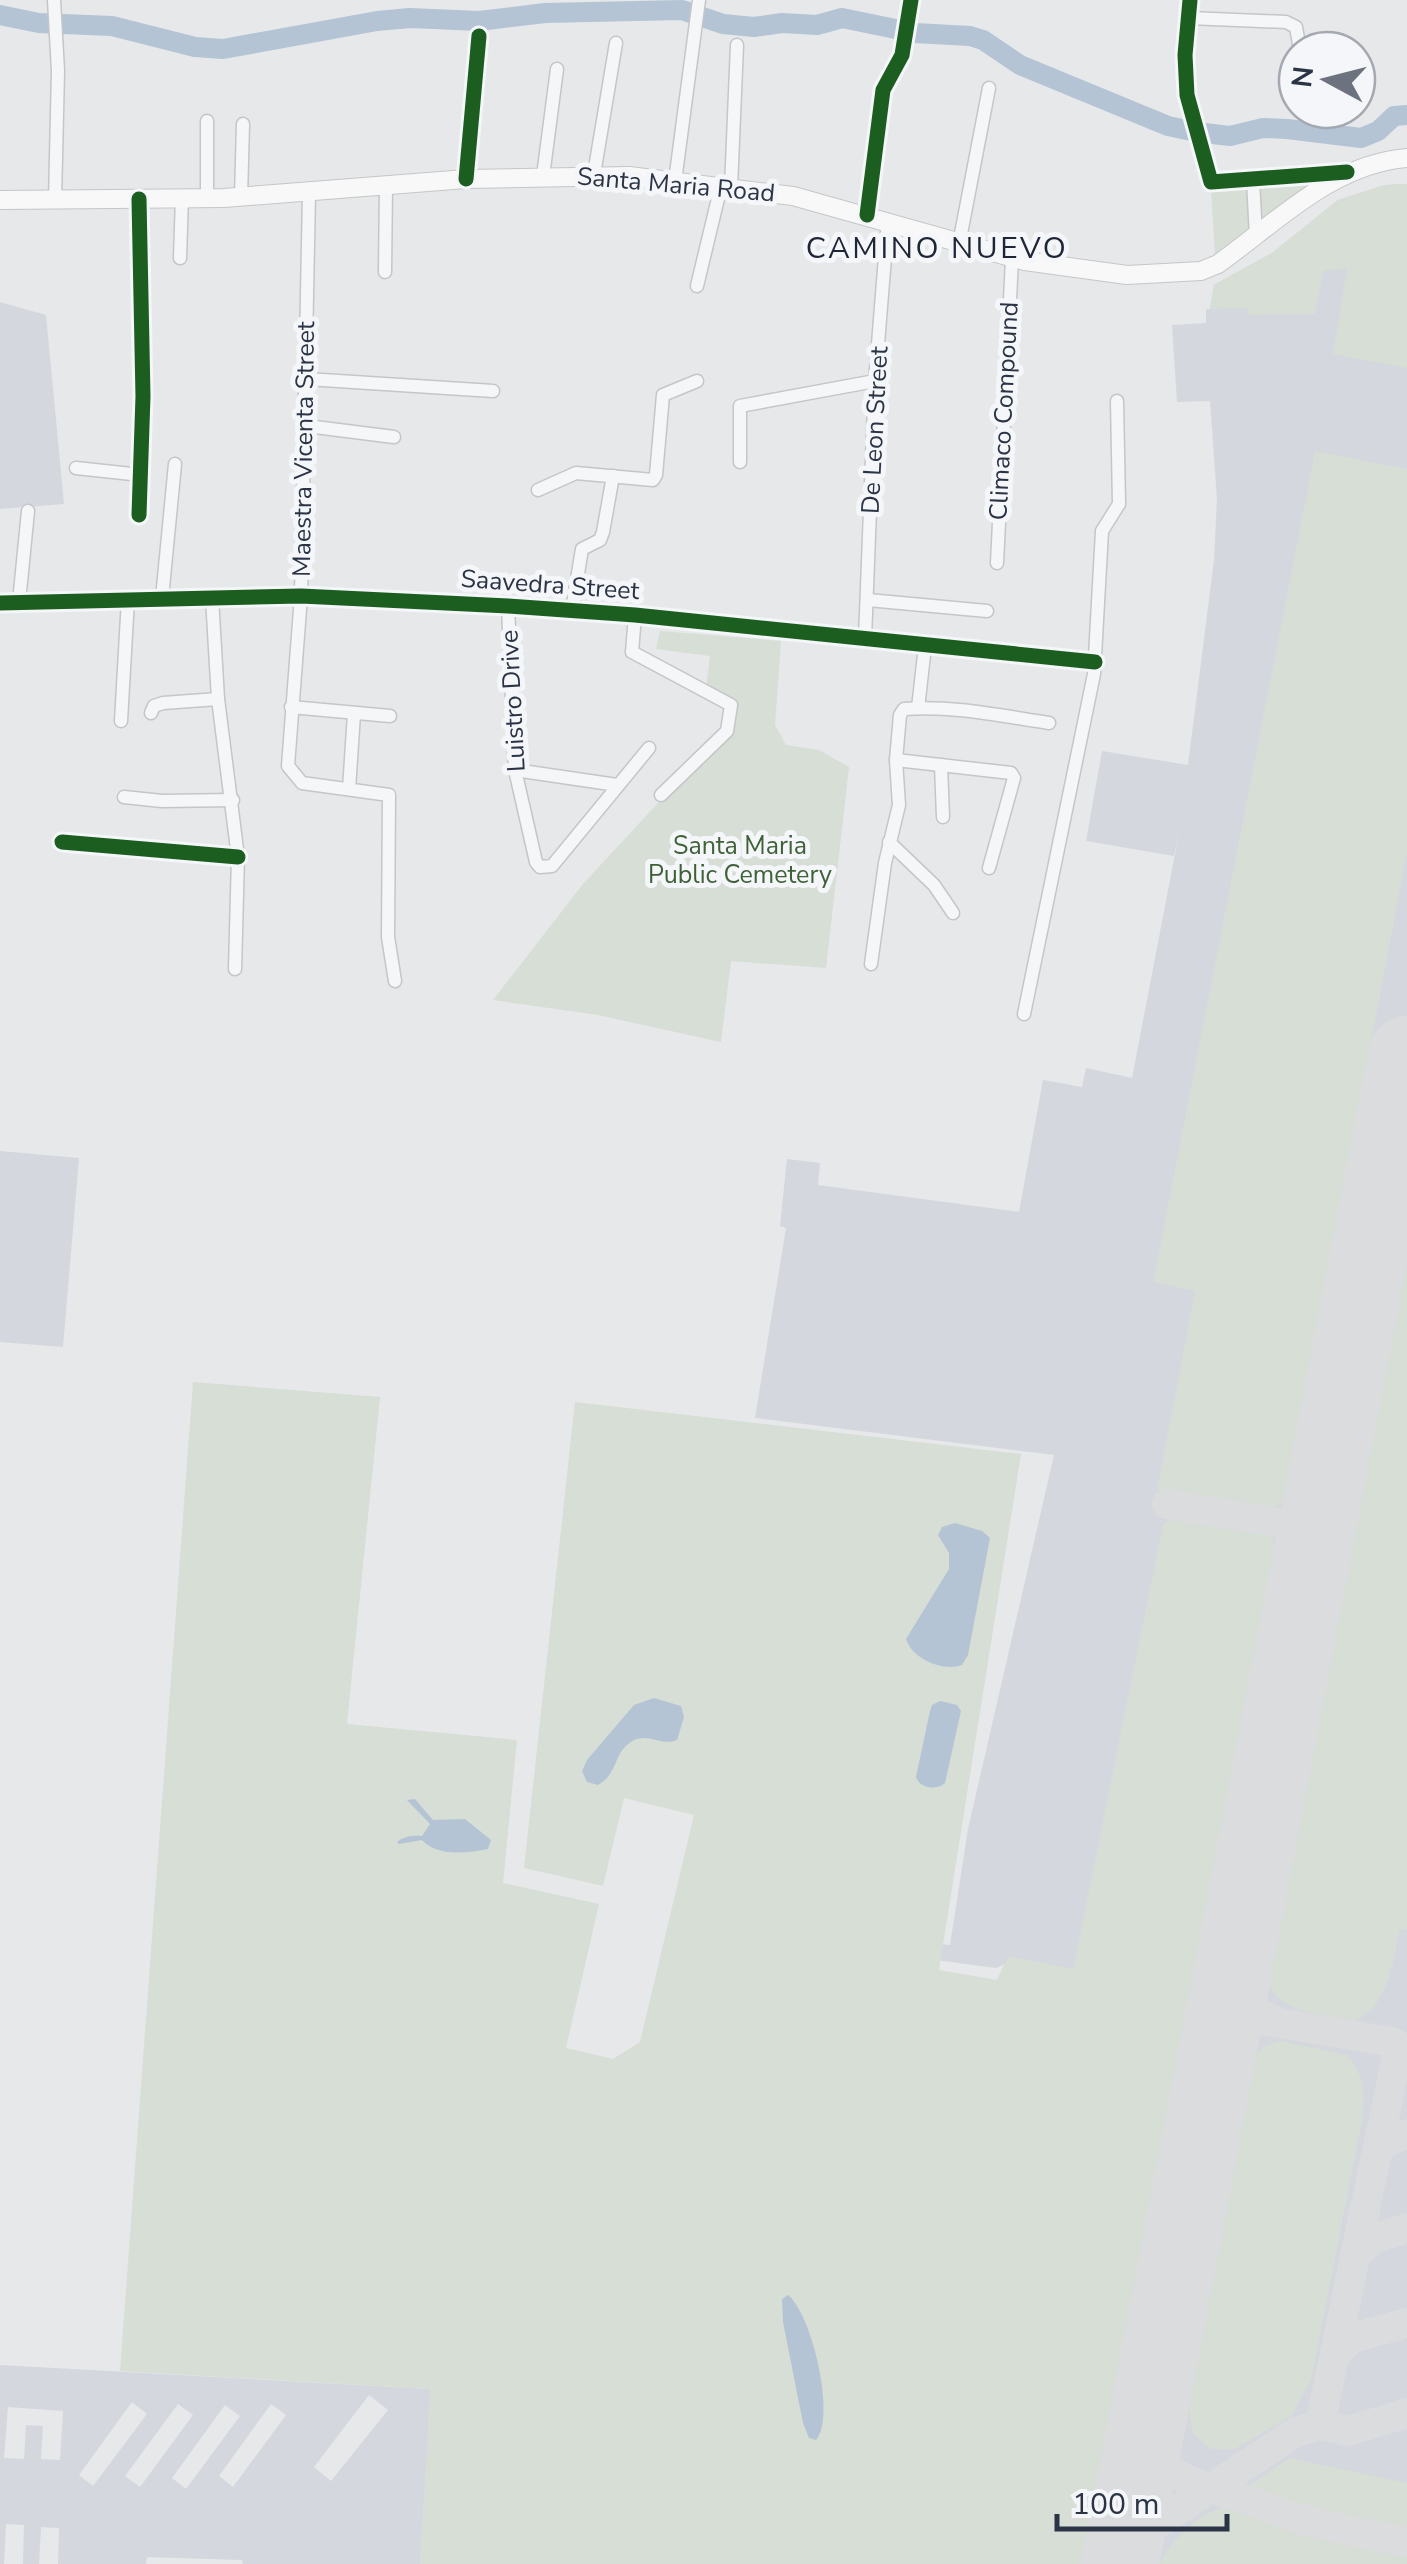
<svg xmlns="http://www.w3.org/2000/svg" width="1407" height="2564" font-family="'Nunito Sans',sans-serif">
	<rect width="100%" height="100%" fill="#e6e8ea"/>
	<g fill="#d4d7dd" fill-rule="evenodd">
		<path d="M1407 184V2564H959L1005 1964 996 1968 913 1957 915 1942 950 1945 968 1829 1054 1455 755 1418 786 1228 780 1226 787 1159 820 1163 818 1185 1019 1212 1043 1080 1082 1087 1086 1068 1132 1078 1180 828 1174 856 1086 841 1102 751 1188 765 1214 560 1217 499 1210 401 1177 402 1172 325 1206 323V309H1210L1214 285 1272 253 1338 200 1385 185Z"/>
		<path d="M0 302 46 315 64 504 0 509Z"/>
		<path d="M0 1151 79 1158 63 1347 0 1342Z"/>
		<path d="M0 2365 431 2389 420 2564H243L242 2560 147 2557 146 2564H58L59 2528 41 2527 39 2564H23L24 2525 6 2524 4 2564H0ZM369 2395 388 2410 331 2481 314 2467ZM132 2402 147 2414 93 2486 79 2475ZM178 2404 193 2415 140 2487 125 2476ZM271 2404 286 2415 233 2487 219 2476ZM225 2405 240 2416 186 2489 172 2478ZM8 2407 63 2411 60 2460 41 2459 43 2426 26 2425 24 2459 4 2458Z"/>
	</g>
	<g fill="#d6ded6">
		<path d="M1320 179 1259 228 1257 183Z"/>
		<path d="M1249 184 1253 231 1215 255 1211 189Z"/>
		<path d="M1407 184V368L1333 354 1347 268 1323 271 1315 314 1248 315 1247 308 1210 309 1214 285 1272 253 1338 200 1385 185Z"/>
		<path d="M1315 451 1407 469V853L1284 1501 1267 1512 1157 1490 1195 1291 1153 1282Z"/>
		<path d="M660 631 781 641 775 725 786 745 819 750 849 767 826 968 731 961 721 1042 598 1015 493 1000 583 884 671 789 730 735 733 703 706 689 710 656 656 649Z"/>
		<path d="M1407 1240V1929H1400C1392 1962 1390 2006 1354 2021 1322 2014 1281 2015 1267 1981Z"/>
		<path d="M193 1382 380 1397 347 1724 517 1740 503 1883 599 1904 566 2048 613 2059 640 2042 694 1815 624 1798 603 1886 524 1868 575 1402 1021 1454 939 1970 997 1980 1008 1956 1073 1969 1163 1524 1178 1515 1261 1529 1272 1537 1275 1545 1081 2564H420L430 2389 120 2371Z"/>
		<path d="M1281 2041 1347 2055C1366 2076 1364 2094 1362 2121L1311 2381 1291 2416 1235 2449H1211L1193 2434 1188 2405 1253 2058 1264 2046Z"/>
		<path d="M1289 2458 1407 2483V2536L1309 2515 1248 2494 1247 2487Z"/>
		<path d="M1235 2505 1290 2521 1407 2547V2564H1160C1172 2536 1205 2508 1235 2505Z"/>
	</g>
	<g fill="#b4c4d5">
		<path d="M955 1523 982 1531 990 1538 968 1655 962 1665C943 1672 912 1659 906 1639L949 1569V1553L938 1535 942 1527Z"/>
		<path d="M654 1698 681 1706 684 1717 677 1740C661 1747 647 1731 631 1742 613 1753 619 1773 598 1785L587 1782 582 1771 587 1760 634 1705Z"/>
		<path d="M940 1701 957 1705 961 1711 945 1783 941 1786C932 1789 920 1788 916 1777L930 1711 932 1705Z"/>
		<path d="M415 1799 433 1820 465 1819 491 1840 488 1849C468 1853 437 1857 422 1840L399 1844 397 1842C404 1836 413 1835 422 1836L430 1824 407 1800Z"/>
		<path d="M788 2295C812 2314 836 2417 816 2440L809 2438 803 2423 783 2322 782 2299Z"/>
	</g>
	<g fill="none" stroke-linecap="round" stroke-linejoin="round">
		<path stroke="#b4c4d5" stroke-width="20" d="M0 15 39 23 112 26 195 47 223 49 377 21 410 18 479 21 545 13 682 10 723 24 754 27 782 23 817 25 842 18 915 33 970 36 983 40 1020 65 1168 126 1196 132 1230 136 1263 128 1287 129 1361 138 1378 131 1394 116 1407 115"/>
		<g stroke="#dadcde" stroke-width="30">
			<path d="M1167 1504 1317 1529"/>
			<path d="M1233 1966C1236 1996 1245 2009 1273 2020"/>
			<path d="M1218 2045 1238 2025 1256 2019 1392 2042 1399 2046 1320 2425"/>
			<path d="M1377 2151 1388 2141 1407 2134"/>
			<path d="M1355 2256 1373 2239 1407 2228"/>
			<path d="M1335 2354 1352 2338 1407 2323"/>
			<path d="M1144 2434C1156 2476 1200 2485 1235 2496 1258 2503 1278 2513 1301 2519 1336 2529 1372 2535 1407 2542"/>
			<path d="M1122 2552 1143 2533 1296 2432 1320 2425 1348 2431 1407 2413"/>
		</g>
		<path stroke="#dadcde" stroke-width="78" d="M1120 2564 1407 1055"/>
		<g stroke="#c4c6c8" stroke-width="15">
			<g id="street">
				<path d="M54 0 58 71 55 200"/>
				<path d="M1190 0 1185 55 1187 95 1211 182 1342 173"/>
				<path d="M1189 18 1286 22 1296 27 1300 50"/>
				<path d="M594 174 616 43"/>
				<path d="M543 176 557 69"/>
				<path d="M466 179 479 36"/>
				<path d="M1253 180 1256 237"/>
				<path d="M675 181 699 0"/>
				<path d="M731 188 737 45"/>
				<path d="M309 194 301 596 288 766 302 783 389 795 388 937 395 981"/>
				<path d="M241 197 243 124"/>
				<path d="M207 198V121"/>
				<path d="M867 215 883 90 902 55 911 0"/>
				<path d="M959 244 989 88"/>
				<path d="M180 258 182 197"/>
				<path d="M385 272 386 185"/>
				<path d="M697 286 721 186"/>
				<path d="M307 379 493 391"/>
				<path d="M307 426 394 437"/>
				<path d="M740 462V406L875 381"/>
				<path d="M76 468 141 475"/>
				<path d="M538 490 576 473 653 480 656 475 663 395 697 381"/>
				<path d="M139 515 143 396 139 199"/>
				<path d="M997 563 1012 259"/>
				<path d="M162 598 175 464"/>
				<path d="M212 598 218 699 238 857 235 969"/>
				<path d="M868 600 987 611"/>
				<path d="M19 602 28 511"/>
				<path d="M0 603 301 596 508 606 635 615 1095 662"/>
				<path d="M508 606 515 770 536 862 540 867 552 866 649 748"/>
				<path d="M572 610 582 549 600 540 603 532 613 476"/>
				<path d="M635 615 632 652 731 705 727 731 661 795"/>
				<path d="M865 639 875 381 888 220"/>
				<path d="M291 707 390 716"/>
				<path d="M918 708 925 646"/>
				<path d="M151 713 154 706 163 703 218 699"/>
				<path d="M121 721 128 599"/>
				<path d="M896 760 1011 773 1014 778 989 868"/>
				<path d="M941 765 943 817"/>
				<path d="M515 770 617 785"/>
				<path d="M349 789 354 714"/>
				<path d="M124 797 162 801 233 800"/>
				<path d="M62 842 238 857"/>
				<path d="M889 842 934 885 953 913"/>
				<path d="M871 964 885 863 899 805 896 760 900 715 904 709C952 705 1002 716 1049 723"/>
				<path d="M1024 1014 1094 674 1102 531 1119 504 1117 401"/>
			</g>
		</g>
		<g stroke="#c4c6c8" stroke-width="20">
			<path id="secondary" d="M0 200 224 198 466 179 629 176 793 196 1025 261 1127 275 1201 271 1218 264C1277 222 1332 164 1407 158"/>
		</g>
		<use href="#street" stroke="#f5f6f7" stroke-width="12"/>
		<use href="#secondary" stroke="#f8f8f8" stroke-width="18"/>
		<g stroke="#f4f6f9" stroke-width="21">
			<g id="cycleway">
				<path d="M1190 0 1185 55 1187 95 1211 182 1347 172"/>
				<path d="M466 179 479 36"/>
				<path d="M867 215 883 90 902 55 911 0"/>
				<path d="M139 515 143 396 139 199"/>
				<path d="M0 603 301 596 508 606 635 615 1095 662"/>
				<path d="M62 842 238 857"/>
			</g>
		</g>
		<use href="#cycleway" stroke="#1b5e20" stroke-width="15"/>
	</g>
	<g text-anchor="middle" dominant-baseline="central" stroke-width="10" stroke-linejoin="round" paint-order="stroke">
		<g font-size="25" fill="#2b3445" stroke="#f4f6f9">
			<text transform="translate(676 185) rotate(5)">Santa Maria Road</text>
			<text transform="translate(1004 411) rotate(-87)">Climaco Compound</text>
			<text transform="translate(875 430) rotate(-87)">De Leon Street</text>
			<text transform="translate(304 449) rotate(-89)">Maestra Vicenta Street</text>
			<text transform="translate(550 585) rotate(4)">Saavedra Street</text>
			<text transform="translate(513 701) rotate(-93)">Luistro Drive</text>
		</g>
		<g font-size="25" fill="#3f6138" stroke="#f4f6f9">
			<text x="740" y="846">Santa Maria<tspan x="740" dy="29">Public Cemetery</tspan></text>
		</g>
		<g font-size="30" letter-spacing="2.5" fill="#1d2536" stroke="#f4f6f9">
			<text x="937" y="248">CAMINO NUEVO</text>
		</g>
	</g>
	<g transform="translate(1327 80) rotate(277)"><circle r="48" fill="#f4f6f9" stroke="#a4a8b1" stroke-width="2.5"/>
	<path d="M0-8L18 38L0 25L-18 38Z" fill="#6c737f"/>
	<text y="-15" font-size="28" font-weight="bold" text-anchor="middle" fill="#2b3445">N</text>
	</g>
	<path d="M1057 2514v15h170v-15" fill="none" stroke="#2b3445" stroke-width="5"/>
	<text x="1072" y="2514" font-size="30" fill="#2b3445" stroke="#f4f6f9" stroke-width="8" paint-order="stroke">100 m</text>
</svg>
